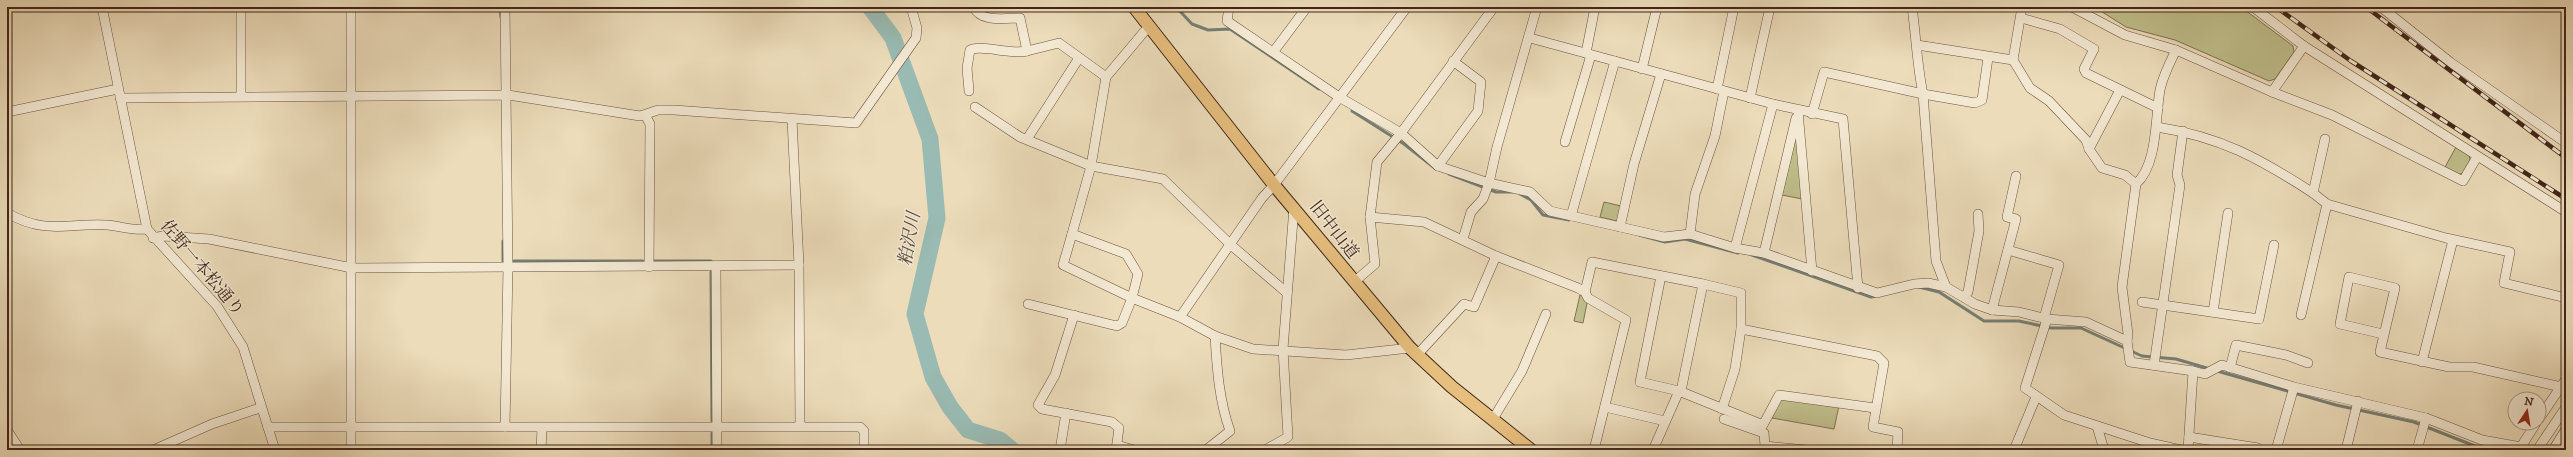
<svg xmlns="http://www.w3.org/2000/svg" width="2573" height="457" font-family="'IM FELL DW Pica','Noto Serif JP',serif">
	<rect width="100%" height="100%" fill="#ecdcba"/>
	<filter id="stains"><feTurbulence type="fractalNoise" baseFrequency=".005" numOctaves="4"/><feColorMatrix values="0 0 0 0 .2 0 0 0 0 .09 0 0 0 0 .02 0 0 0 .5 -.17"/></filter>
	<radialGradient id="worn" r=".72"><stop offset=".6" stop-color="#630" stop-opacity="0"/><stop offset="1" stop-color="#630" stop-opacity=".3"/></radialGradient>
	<g fill="#bfbe8b" stroke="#807252">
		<path d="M2101 7H2241L2293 46 2294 52 2275 79 2269 81 2175 40 2126 27 2099 10Z"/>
		<path d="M1797 129 1802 199 1782 195Z"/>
		<path d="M2456 147 2469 155 2470 160 2463 173 2457 175 2445 167Z"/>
		<path d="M1604 202 1621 206 1617 221 1600 217Z"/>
		<path d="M1580 295 1584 296 1587 303 1583 323 1574 321Z"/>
		<path d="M1784 399 1839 406 1834 429 1772 418 1780 400Z"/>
	</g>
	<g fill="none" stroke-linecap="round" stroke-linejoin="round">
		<g stroke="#757f75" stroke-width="3">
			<path d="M500 7 501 17"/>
			<path d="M1176 7 1192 24 1208 30 1230 29 1319 89"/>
			<path d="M1352 111 1404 144 1436 169"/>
			<path d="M1449 174 1496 192H1512"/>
			<path d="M1520 194 1531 200 1543 215 1569 220"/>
			<path d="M1639 235 1665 242 1685 239 1738 253"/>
			<path d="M503 241V261"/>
			<path d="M1752 255 1871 297 1877 296"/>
			<path d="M514 261H643"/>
			<path d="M654 261H711"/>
			<path d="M711 272 712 421"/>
			<path d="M1919 287 1939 292 1984 321H2019L2051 328H2081L2142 356 2176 359 2210 369"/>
			<path d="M2217 371 2336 405 2414 422 2485 450"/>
			<path d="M712 433V450"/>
		</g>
		<path stroke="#99bbb3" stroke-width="17" d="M870 7 893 38 930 139 937 218 915 314 933 377 950 407 968 430 1000 440 1012 450"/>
		<g stroke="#6b5440" stroke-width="10">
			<g id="minor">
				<path d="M102 7 147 229 217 306 243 347 275 450"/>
				<path d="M241 7V96"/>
				<path d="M351 7V450"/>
				<path d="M974 7C980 23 1006 18 1020 18L1027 51 1059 43 1106 77"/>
				<path d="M1229 7 1227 21 1339 97 1401 133 1438 166 1489 183 1530 192 1550 211 1664 237 1690 234 1735 248 1764 253 1877 293 1914 284 1928 283 1946 287 1975 304 1992 310 2019 312 2047 319 2086 322 2127 341 2130 362 2193 371 2188 450"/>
				<path d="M1912 7C1916 36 1917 65 1923 94L1936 261 1946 287"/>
				<path d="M2022 7 2013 60 2030 88 2049 101 2086 140 2089 149 2102 168 2125 175 2136 184 2122 287 2128 334 2127 341"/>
				<path d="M2072 7 2125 35 2176 50 2272 92 2332 115 2463 181 2477 157"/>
				<path d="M2253 7 2304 46 2566 212"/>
				<path d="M2381 7 2450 62 2566 143"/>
				<path d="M2021 18 2060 29 2094 49 2084 69 2086 73 2158 108"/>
				<path d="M1149 26 1106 77 1091 166 1072 234 1126 254 1138 274 1132 298 1180 317 1215 336 1253 349 1346 355 1410 348"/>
				<path d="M1530 38 1773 104 1843 119 1858 288"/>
				<path d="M1917 45 2013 60"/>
				<path d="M1274 51 1307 7"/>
				<path d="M1586 53 1595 7"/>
				<path d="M1642 69 1657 7"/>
				<path d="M1717 89 1734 7"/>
				<path d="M969 91 967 68 970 50C982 44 1009 55 1027 51"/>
				<path d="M2272 92 2304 46"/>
				<path d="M120 98 508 95 640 116 658 110H674L856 123 916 38 917 28 911 7"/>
				<path d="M1750 98 1770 7"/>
				<path d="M975 107 1020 137 1091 166 1163 179 1231 245 1287 293"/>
				<path d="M1798 111 1812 271"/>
				<path d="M7 112 118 89"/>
				<path d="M1812 114 1824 72 1923 94 1975 103 1982 100 1988 58"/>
				<path d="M645 115 650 124 649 267"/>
				<path d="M792 119 799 265 800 426"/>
				<path d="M2157 127C2221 137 2259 158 2313 193"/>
				<path d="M1027 139 1079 58"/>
				<path d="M2325 139 2313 193 2327 204 2446 238 2510 252 2504 283 2566 298"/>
				<path d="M1565 142 1591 55"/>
				<path d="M2089 149 2120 90"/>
				<path d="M1438 166 1478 111 1481 82 1453 61"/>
				<path d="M2136 184C2158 164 2155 118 2160 90 2163 76 2170 62 2176 50"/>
				<path d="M7 213C46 235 66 223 107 225 120 226 133 231 147 229"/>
				<path d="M1571 216 1615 61"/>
				<path d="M1370 217 1424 222 1496 256 1578 288 1585 292 1588 298 1626 320 1594 450"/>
				<path d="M1620 227 1634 164 1661 74"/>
				<path d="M1690 234 1695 194 1715 136 1724 91"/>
				<path d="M153 238 163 236 209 239 352 268 799 265"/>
				<path d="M1463 239 1471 212 1483 199 1489 183 1497 147 1537 7"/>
				<path d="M1735 248 1773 104"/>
				<path d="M2008 250 2059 265 2044 318"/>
				<path d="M1764 253 1796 118"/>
				<path d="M716 266 717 450"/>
				<path d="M1661 276 1640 382 1679 391"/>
				<path d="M1354 282 1375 264 1370 217 1377 162 1401 133 1494 7"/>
				<path d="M1585 292 1592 262 1703 284"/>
				<path d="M1964 297 1968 292 1979 231 1978 214"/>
				<path d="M2142 302 2259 319 2274 245"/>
				<path d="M1028 304 1117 326 1122 323 1132 298 1063 265 1072 234"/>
				<path d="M1992 310 2016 219 2007 217 2016 176"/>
				<path d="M2213 312 2228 213"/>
				<path d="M1074 315 1055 375 1038 405 1042 409 1112 422 1119 428 1116 450"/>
				<path d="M2301 315 2327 204"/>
				<path d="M1180 317 1262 198 1274 185 1407 7"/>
				<path d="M2047 319 2025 388 2064 415 2150 443 2181 450"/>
				<path d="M2383 334 2340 324 2349 277 2395 288 2380 352 2449 367H2473L2561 387"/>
				<path d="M1417 355 1464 304 1474 307 1496 256"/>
				<path d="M2422 362 2453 240"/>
				<path d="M2154 365 2180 185 2177 175 2183 131"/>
				<path d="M2230 368 2236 345 2286 355 2308 363"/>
				<path d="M2193 371 2205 374 2222 365 2294 387 2426 418 2482 440 2521 447 2527 450"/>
				<path d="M1681 391 1703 284 1741 293V329"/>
				<path d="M1605 407 1665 421"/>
				<path d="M1722 409 1735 369 1741 329 1877 356 1884 363 1873 427 1898 432 1897 450"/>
				<path d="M1493 419 1522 371 1546 314"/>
				<path d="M1724 419 1764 433 1765 446"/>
				<path d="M2539 419 2566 379"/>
				<path d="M2097 426 2104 450"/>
				<path d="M268 427H860L864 431V450"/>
				<path d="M505 427 508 267 505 7"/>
				<path d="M7 430 20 450"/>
				<path d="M2189 437 2258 448"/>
				<path d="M1117 445 1134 450"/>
				<path d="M2521 447 2536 423"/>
				<path d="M153 450 212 424 260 408"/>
				<path d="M541 450 542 428"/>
				<path d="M1060 450 1066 413"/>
				<path d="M1206 450 1230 431C1219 400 1217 369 1215 336"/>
				<path d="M1265 450 1288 437 1283 349 1294 207"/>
				<path d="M1653 450 1679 391 1763 425 1779 395 1875 408"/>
				<path d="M1764 450 1765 446 1806 450"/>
				<path d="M2014 450 2036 397"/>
				<path d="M2276 450 2294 387"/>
				<path d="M2346 450 2358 401"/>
				<path d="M2417 450 2426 418"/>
				<path d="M2537 450 2566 407"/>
				<path d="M2553 450 2566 429"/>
			</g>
		</g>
		<g stroke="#402618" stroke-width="14">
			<path id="major" d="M1134 7 1274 185 1410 348 1452 387 1531 450"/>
		</g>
		<use href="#minor" stroke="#f3e8d2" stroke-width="9"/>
		<use href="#major" stroke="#e6be7d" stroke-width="12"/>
		<g stroke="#402618" stroke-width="4.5">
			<g id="rail">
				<path d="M2276 7 2351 61 2566 199"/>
				<path d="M2366 7 2566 158"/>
			</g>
		</g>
		<use href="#rail" stroke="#f3e8d2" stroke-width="3" stroke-dasharray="9" stroke-linecap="butt"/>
	</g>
	<g text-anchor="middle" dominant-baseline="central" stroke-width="3" stroke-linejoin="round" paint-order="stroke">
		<g font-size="17" fill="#402618" stroke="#f3e8d2">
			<text transform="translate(1334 230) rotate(52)">旧中山道</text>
			<text transform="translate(202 268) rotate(50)">佐野一本松通り</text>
		</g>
		<g font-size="18" font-style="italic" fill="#564b3f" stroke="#f3e8d2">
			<text transform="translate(910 239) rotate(-80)">粕沢川</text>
		</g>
	</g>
	<rect width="2573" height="457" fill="none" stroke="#ecdcba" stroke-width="24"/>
	<rect x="8" y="8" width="2557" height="441" fill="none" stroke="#402618" stroke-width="2"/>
	<rect x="12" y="12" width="2549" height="433" fill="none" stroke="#402618"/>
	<g transform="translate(2527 411) rotate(12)"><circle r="19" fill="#f3e8d2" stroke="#ab9a88"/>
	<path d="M0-3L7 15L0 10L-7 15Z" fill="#8f2418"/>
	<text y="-6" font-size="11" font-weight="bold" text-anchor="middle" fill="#402618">N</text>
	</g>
	<rect width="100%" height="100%" filter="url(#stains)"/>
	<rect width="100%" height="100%" fill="url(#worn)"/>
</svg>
